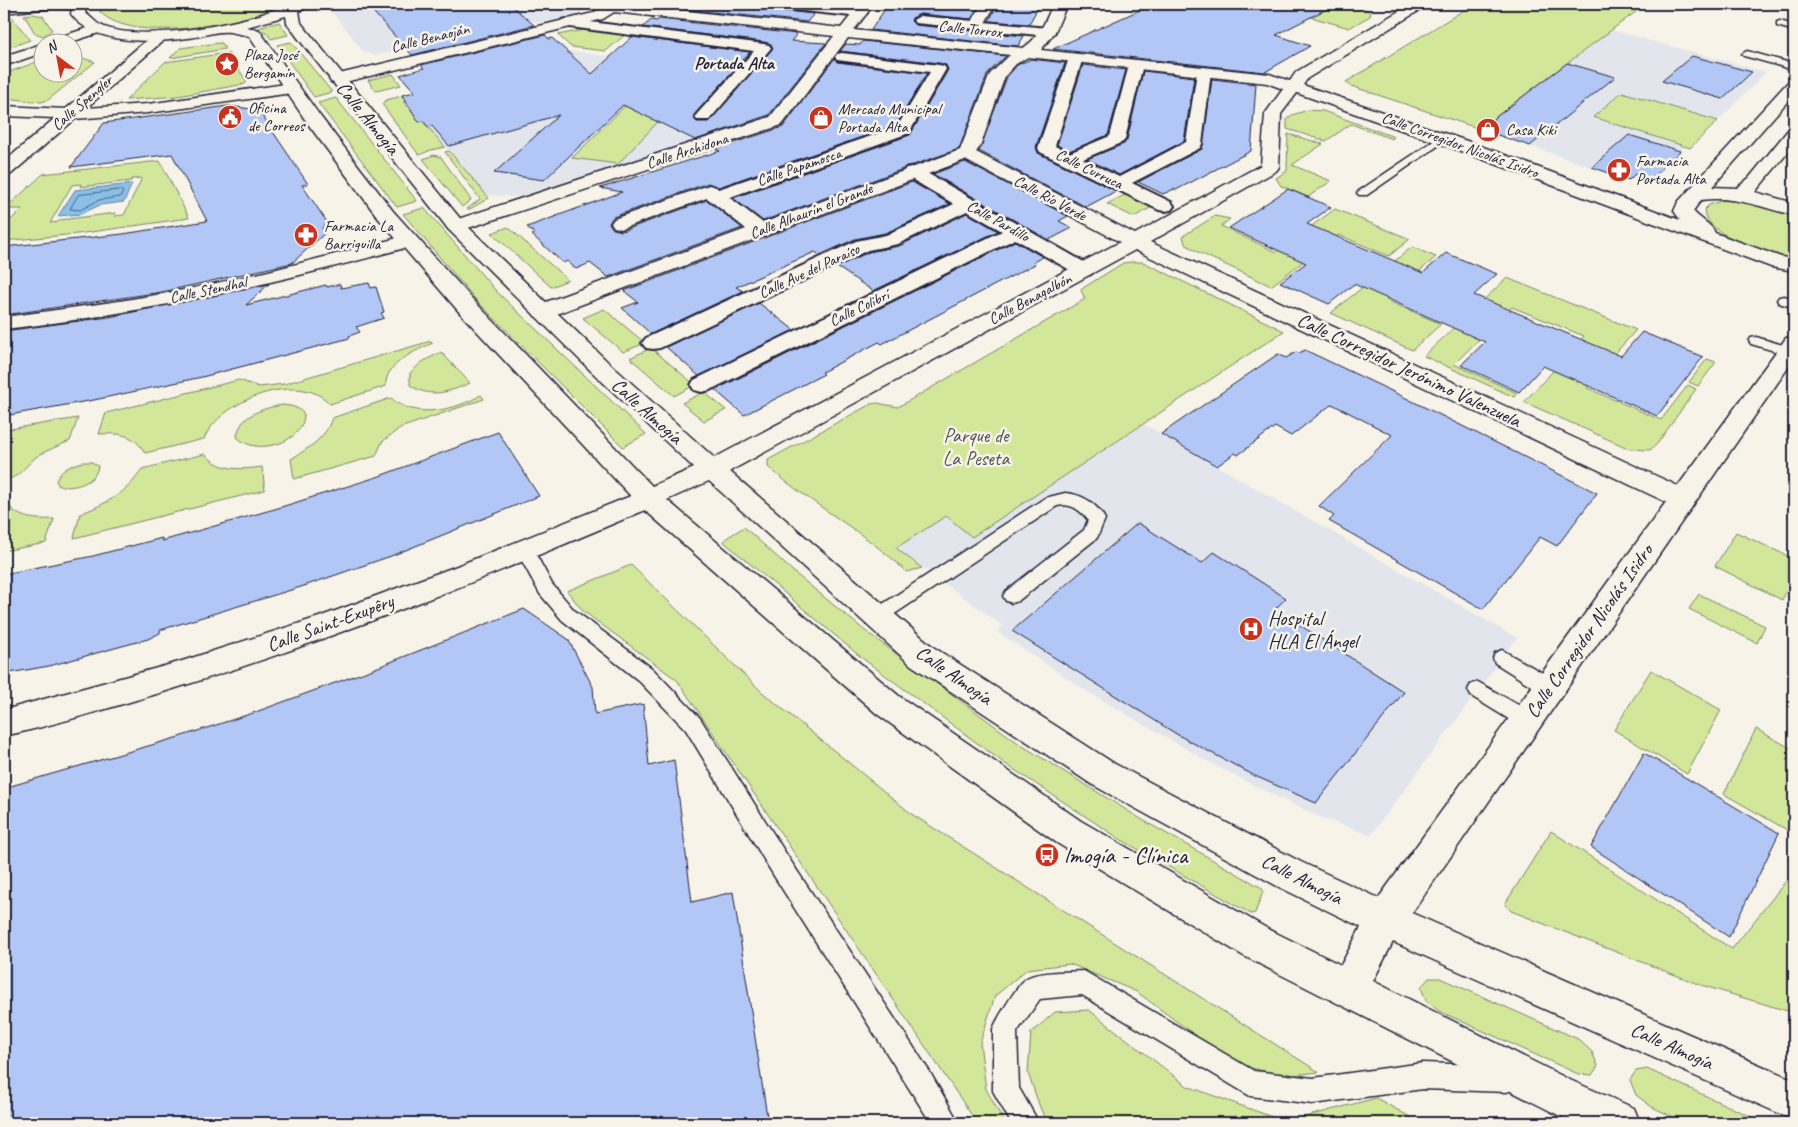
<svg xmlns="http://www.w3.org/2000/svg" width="1798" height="1127" font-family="Caveat,sans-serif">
	<rect width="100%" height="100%" fill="#f7f3e8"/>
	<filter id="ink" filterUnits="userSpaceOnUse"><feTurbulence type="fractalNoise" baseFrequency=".02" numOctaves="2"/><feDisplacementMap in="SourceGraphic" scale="10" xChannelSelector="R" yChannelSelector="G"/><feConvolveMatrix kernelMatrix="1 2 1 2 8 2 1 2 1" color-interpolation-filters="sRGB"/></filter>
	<g filter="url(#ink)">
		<g fill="#e2e6ec">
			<path d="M338 4H598L576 15 539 23 528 20 374 56 362 50 330 9Z"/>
			<path d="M1611 30 1766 72 1718 121 1622 92 1593 118 1685 147 1651 180 1635 174 1629 180 1480 129Z"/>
			<path d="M568 51 693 66 662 99 723 129 697 140 518 197 486 195 428 127 466 116 445 81Z"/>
			<path d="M1144 424 1517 638 1371 835 1322 818 1269 793 1212 764 1085 690 997 632 1003 626 896 548 946 515 972 536Z"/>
		</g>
		<g fill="#d3e79b" stroke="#7a846b" fill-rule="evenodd">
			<path d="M99 4H167L191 7 222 4H289C248 21 135 47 100 12Z"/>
			<path d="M1335 4C1347 4 1361 4 1371 13L1370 16 1349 28 1311 17Z"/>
			<path d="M1474 4H1646L1480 129 1351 86 1346 82Z"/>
			<path d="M33 14 43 16 52 30 43 36 35 33 24 15Z"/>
			<path d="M12 17 30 40 4 49V18Z"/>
			<path d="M279 22 288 35 271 39 266 32 255 29Z"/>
			<path d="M588 29 626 34 606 51 571 47 558 35Z"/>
			<path d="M291 42 332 92 314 97 277 45Z"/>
			<path d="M219 43H222L225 49 170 58 180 48Z"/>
			<path d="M228 53 247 82 245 84 178 96 126 100 165 62Z"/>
			<path d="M73 55 95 62 48 100 41 102 4 98V74L42 60V72H72Z"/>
			<path d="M393 74 401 85 376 91 368 80Z"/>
			<path d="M1622 92 1718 121 1690 148 1593 117Z"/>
			<path d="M402 96 406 101 403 102 407 106H410L420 122 423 121 445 147 431 150 419 155 382 104 386 100Z"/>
			<path d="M336 98 417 201 397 207 318 103Z"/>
			<path d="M630 101 672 107 618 164 572 158Z"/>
			<path d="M1308 110 1323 111 1394 137 1392 139 1351 124 1326 141 1287 129V119L1292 115Z"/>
			<path d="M1288 134 1323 144 1292 165 1331 181 1308 197 1281 186 1276 178 1287 171Z"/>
			<path d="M449 151 489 198 470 209H467L480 199 445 152Z"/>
			<path d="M434 155 441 157 471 200 462 207 423 159Z"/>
			<path d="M160 161 189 218 77 234 4 241V219H12L22 209H5L43 174ZM142 178 124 215 115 216 116 213 60 220 58 222 50 223 72 185 81 184 80 187 131 181 132 179Z"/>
			<path d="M1127 194 1154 206 1134 217 1107 204Z"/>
			<path d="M1723 200 1757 204 1794 216V260C1771 252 1706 238 1704 210L1709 205Z"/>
			<path d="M424 208 497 292 646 434 623 447 476 300 403 214Z"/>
			<path d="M1335 209 1410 239 1389 256 1339 235 1324 246 1299 235Z"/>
			<path d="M1215 216 1230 219 1221 226 1276 252 1296 238 1321 248 1271 286 1198 252 1185 244 1183 236Z"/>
			<path d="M508 227 568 280 551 287 492 233Z"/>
			<path d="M1412 247 1436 257 1386 300 1441 324 1412 350 1331 313Z"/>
			<path d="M1132 262H1143L1284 331 972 537 946 516 896 548 922 568 907 572C865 532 812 505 768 467V460L871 404 877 403 898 407 1085 299 1081 290 1083 288 1123 263Z"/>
			<path d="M1507 278 1636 330 1603 367 1570 353 1584 336 1512 307 1454 364 1517 393 1514 397 1424 356Z"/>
			<path d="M604 309 645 343 623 352 583 318Z"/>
			<path d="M431 341 433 343C417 350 384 364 386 386L330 404C300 369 219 401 204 439L145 453C134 434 121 433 99 434L106 413 239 380 259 387 284 384Z"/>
			<path d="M651 348 695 385 674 396 630 358Z"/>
			<path d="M441 352 470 383C450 392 429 399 410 385V373L422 362Z"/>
			<path d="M1567 356 1600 370 1587 388 1661 420 1688 385 1696 389 1657 444 1650 450 1630 449 1524 402Z"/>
			<path d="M1707 359 1716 362 1698 386 1689 382Z"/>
			<path d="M704 392 726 410 704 421 682 403Z"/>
			<path d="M481 395 484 399 400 428 382 442 376 456 294 479 291 459C309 448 326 438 332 418L391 398C415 420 456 410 481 395Z"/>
			<path d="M283 405C292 406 298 407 304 414 305 443 255 457 237 437 239 415 263 408 283 405Z"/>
			<path d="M78 418 70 441C58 446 47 450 36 457 25 466 18 479 4 480V430Z"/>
			<path d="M205 454C220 471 241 470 262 467L265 490 74 538 80 514C105 504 128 493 142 469Z"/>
			<path d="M83 462H92L98 466C96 483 74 489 59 486L56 481C61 469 71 465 83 462Z"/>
			<path d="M4 499H6C13 519 35 520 54 519L46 543 4 551Z"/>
			<path d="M744 527 796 574 864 630 1021 745 1141 819 1262 888 1263 892 1255 913 1251 914 1120 839 1004 763 862 658 724 542 725 539Z"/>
			<path d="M1736 532 1794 559V577L1782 600 1715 566Z"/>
			<path d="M631 565 762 692 913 815 1319 1072 1286 1076 1234 1064 1137 992 1070 964 1027 969 995 996 980 1043 986 1089 1005 1123H977L677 680 583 611 567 591Z"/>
			<path d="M1699 594 1765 626 1757 643 1689 609Z"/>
			<path d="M1651 670 1721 710 1687 774 1614 730Z"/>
			<path d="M1756 729 1794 750V834L1724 794Z"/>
			<path d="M1551 831 1732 949 1794 871V1013L1701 985 1511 911 1505 904Z"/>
			<path d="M1429 978H1440L1578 1039 1592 1052 1598 1066 1592 1075 1578 1074 1439 1011 1426 1001 1421 987Z"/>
			<path d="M1089 1010 1187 1086 1286 1122 1376 1098 1421 1123H1049L1041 1110 1028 1073 1031 1033 1055 1012Z"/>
			<path d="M1647 1069 1765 1123H1686L1652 1107 1636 1095 1630 1080 1636 1071Z"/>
		</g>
		<path fill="#8ac0e8" stroke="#6081a3" d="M132 184 124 202 100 205 81 214 58 216 75 190Z"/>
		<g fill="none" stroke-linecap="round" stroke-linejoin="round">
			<path stroke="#4c6180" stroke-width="1" d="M120 190 123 192 120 197 99 200 80 210 70 209 78 195Z"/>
		</g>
		<g fill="#b2c7f6" stroke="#22223b">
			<path d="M366 4H510L534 25 412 55Z"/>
			<path d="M676 4H746L769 6 776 10 814 14 807 22 673 8Z"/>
			<path d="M892 4H980L971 19 920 14 912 18 911 21 915 25 1024 36 1018 46 871 30 887 6Z"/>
			<path d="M998 4H1040L1029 24 989 21Z"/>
			<path d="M1153 4H1336L1276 35 1310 46 1265 72 1053 49Z"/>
			<path d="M659 19 797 34 791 41 826 43 769 115 695 140 623 105 544 180 494 173 559 115 449 146 432 126 428 127 423 121 419 122 402 95 415 92 400 75 424 68 421 65 545 35 549 39 552 38 592 74 632 37 750 52 693 116 697 122H709L773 48 771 44 764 42 643 27 651 20 657 21Z"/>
			<path d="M863 41 1006 56 988 73 959 149 913 165 906 166 903 169 763 221 733 198 910 135 948 70 946 65 939 63 840 51 846 44 860 45Z"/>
			<path d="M1692 56 1752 72 1723 99 1662 81Z"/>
			<path d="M834 59 837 62 927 73 896 125 719 187 708 183 613 217 609 223 613 229 622 231 707 200 742 228 608 277 590 263 576 269 567 261 563 263 532 235 535 234 527 227 622 192 600 188 720 151 715 149 783 127Z"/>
			<path d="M1031 59 1065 63 1036 147 1038 153 1116 191 1086 207 979 151 1007 77 1017 65Z"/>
			<path d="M1567 63 1615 77 1530 146 1480 129Z"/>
			<path d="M1083 65 1126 70 1108 135 1069 151 1057 145Z"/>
			<path d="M1143 71 1194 77 1184 141 1119 175 1087 159 1124 144 1127 140Z"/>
			<path d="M1212 79 1256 84 1251 151 1176 190 1174 189 1163 194 1138 182 1202 149Z"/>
			<path d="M228 106 252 109 256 115 261 114 308 184 302 185 327 222 322 228 325 233 292 263 162 292 4 315V247L123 234 207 221 172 154 71 167 104 123Z"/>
			<path d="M1629 135 1680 151 1651 180 1635 174 1629 180 1592 167Z"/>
			<path d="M965 162 1068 216 1059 221 1072 228 1049 240 933 174Z"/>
			<path d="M912 182 950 204 885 233 855 239 820 255 815 252 736 287 743 291 651 334 622 308 638 302 624 291Z"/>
			<path d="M1288 189 1331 207 1307 224 1423 273 1446 253 1497 274 1474 295 1621 356 1642 332 1703 357 1657 416 1543 366 1519 392 1461 365 1485 342 1354 284 1329 304 1280 282 1306 263 1229 228Z"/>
			<path d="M967 213 998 231 873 291 837 267 869 252 899 246Z"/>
			<path d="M1015 241 1043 257 1033 262 1035 264 882 344 879 342 822 372 824 374 744 415 715 390Z"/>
			<path d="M369 283 371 288 376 287 384 312 381 313 384 318 356 327 360 332 349 336 350 338 202 377 94 400 4 416V331L109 317 269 284 246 305 326 285 327 287 340 284 341 288Z"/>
			<path d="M759 303 794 330 699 376 666 347Z"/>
			<path d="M1305 350 1406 398 1597 493 1557 546 1540 537 1483 609 1329 521 1334 516 1319 506 1392 435 1332 404 1291 436 1275 427 1238 455 1235 453 1217 466 1161 434 1278 354 1286 358 1296 352 1299 353Z"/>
			<path d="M498 432 539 496 391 556 304 586 160 630V633L148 639 49 666 4 674V574L93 556 162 538V541L278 508 377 477Z"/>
			<path d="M1138 523 1202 563 1214 552 1286 598 1275 609 1404 692 1316 803 1255 776 1178 735 1012 631Z"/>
			<path d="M524 609 568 639 593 687 595 714 643 704 649 766 674 760 692 902 733 892 768 1123H4V788L179 737 253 713 373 669Z"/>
			<path d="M1644 753 1779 833 1729 937 1591 847Z"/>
		</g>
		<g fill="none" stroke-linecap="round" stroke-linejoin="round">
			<g stroke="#22223b" stroke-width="3">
				<g id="service">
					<path d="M1780 21 1794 25V31L1777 26V22Z"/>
					<path d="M1747 51 1794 64V70L1744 56 1742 54Z"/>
					<path d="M1441 136 1446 139 1445 141 1367 195H1359L1357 193 1359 191Z"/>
					<path d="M1784 296 1794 299V308L1779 303 1777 300 1779 297Z"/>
					<path d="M1756 337 1793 348 1794 352 1788 355 1751 344 1749 341 1751 338Z"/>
					<path d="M1065 493C1083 494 1097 504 1105 519L1097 538 1018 601 1012 603 1006 601 1003 596 1006 591 1084 530 1088 520C1079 509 1071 503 1057 506L884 621 878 623 872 621 869 616 872 611 1045 498Z"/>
					<path d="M525 544 531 545 552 584 574 610 653 669 700 718 790 860 928 1069 959 1123H931L774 876 686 730 639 681 562 620 540 594 516 550 519 545Z"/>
					<path d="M1502 650 1557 681 1560 687 1557 693 1550 695 1543 693 1495 663 1493 658 1495 653Z"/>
					<path d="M1478 682 1534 714 1537 720 1534 726 1527 729 1520 726 1471 696 1468 690 1471 684Z"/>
					<path d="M1084 971 1254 1071 1313 1078 1423 1063 1507 1066 1516 1070 1520 1079 1516 1088 1507 1092 1423 1089 1313 1104 1250 1096 1082 995 1040 999 1017 1032 1019 1088 1039 1123H1011L993 1091V1029C997 1019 1019 982 1027 978 1039 971 1069 972 1084 971Z"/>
				</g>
			</g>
			<g stroke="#22223b" stroke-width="4">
				<g id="pedestrian">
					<path d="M659 4H674L662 16H652L650 13Z"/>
					<path d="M769 4H811L860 9 867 13 860 17 776 8Z"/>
					<path d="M920 16 1048 28 1055 32 1048 36 915 23 913 20Z"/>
					<path d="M567 19 764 44 769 45 771 48 709 120H697L695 117 697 114 754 51 562 26 560 23 562 20Z"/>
					<path d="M842 53 939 65 944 66 946 69 909 133 722 200 716 201 710 200 707 196 710 192 897 127 930 72 837 60 835 57 837 54Z"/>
					<path d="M1076 54 1081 55 1083 58 1055 146 1069 153 1110 136 1129 65 1131 62H1141L1143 65 1125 139 1123 142 1083 159 1119 177 1186 142 1197 72 1199 69H1209L1211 72 1202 144 1200 148 1132 183 1171 202 1174 206 1171 210 1165 211 1159 210 1040 152 1038 148 1069 58 1071 55Z"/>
					<path d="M912 167 918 168 1091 266 1094 270 1091 274 1084 276 1077 274 1015 239 710 390 702 392 694 390 691 385 694 380 1002 231 967 211 898 244 868 250 660 348 653 349 646 348 642 343 646 338 856 241 886 235 954 204 906 176 903 172 906 168Z"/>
				</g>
			</g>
			<g stroke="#22223b" stroke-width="3">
				<g id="minor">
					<path d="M608 4H624L841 28 860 4H874L854 30 1023 48C1040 37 1045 22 1053 4H1067L1055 32 1041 50 1269 74 1290 81 1296 72 1411 4H1427L1425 7 1308 78 1303 85 1467 141 1680 220 1674 211 1678 202 1788 82 1794 80V94L1712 187 1737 188 1749 178 1788 130 1794 129V145L1755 192 1794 203V215C1762 208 1735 195 1701 200L1693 211C1699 219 1712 224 1715 233L1781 257 1794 259V271L1771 267 1455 149 1297 93 1281 114 1279 167 1276 171 1150 242 1678 486 1786 338 1794 336V359L1398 933 1385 938 1372 933 1367 920 1372 907 1666 502 1135 250 721 476 712 479 703 476 699 470 703 464 1120 242 965 160 551 316 543 317 535 316 532 311 535 306 746 229 707 198 621 229 614 227 611 223 614 219 709 185 716 187 763 223 960 150 990 74 1010 55 848 38 782 125 456 232 449 230 446 226 449 222 770 117 834 36 614 12 603 19 337 84 331 82 329 79 331 76 593 13ZM1028 57 1267 83 1283 89 1265 114 1261 165 1135 234 976 152 980 147 1005 76 1016 64Z"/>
					<path d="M982 4H996L982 28H972L970 25Z"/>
					<path d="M97 25 102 26 104 29 102 32 71 42H51L53 39Z"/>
					<path d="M160 32 165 33 167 36 165 39 86 108 148 104 292 83 298 85 300 88 298 91 292 93 148 113 75 119 10 175 4 176V162L55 118 4 116V106L66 109 155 33Z"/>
					<path d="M42 44V53L4 66V56Z"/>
					<path d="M409 235 416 237 419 241 416 245C280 282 144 314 4 329V317C57 310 109 303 162 294 245 279 327 256 409 235Z"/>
					<path d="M648 489 657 491 661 498 657 505C494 575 330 641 160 693 108 708 56 725 4 736V710L179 662 319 617 457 566Z"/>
				</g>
			</g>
			<g stroke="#22223b" stroke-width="3">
				<path id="secondary" d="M14 4H87L85 13C90 16 95 22 100 25 135 42 215 27 252 17 265 14 278 7 292 4 297 3 305 4 311 4L309 7 299 11 301 23 463 222 608 362 721 464 933 647 1115 764 1301 862 1398 907 1794 1080V1120L1393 942 1373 981 1570 1080 1634 1108 1640 1123H1574L1242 955 1057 843 877 714 639 505 460 313 379 219 308 124 249 36C243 35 236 33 230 32 217 30 201 37 188 38 153 43 93 45 71 14L72 9 51 8 4 13V5ZM286 16 287 23 298 38 449 230 592 372 694 468 652 486 476 303 393 211 320 116 259 30 247 27ZM709 481 911 665 1091 784 1277 886 1361 927 1341 965 1268 929 1081 821 899 696 667 500Z"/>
			</g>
			<use href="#service" fill="#f7f3e8" fill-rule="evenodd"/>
			<use href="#pedestrian" fill="#f7f3e8" fill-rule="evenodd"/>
			<use href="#minor" fill="#f7f3e8" fill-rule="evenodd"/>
			<use href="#secondary" fill="#f7f3e8" fill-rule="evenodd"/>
		</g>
	</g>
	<defs>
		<g id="sight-disc" transform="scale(1.25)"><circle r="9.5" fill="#c8321e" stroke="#f7f3e8"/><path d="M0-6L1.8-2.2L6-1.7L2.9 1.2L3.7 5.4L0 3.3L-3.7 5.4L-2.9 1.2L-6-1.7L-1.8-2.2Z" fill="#fff"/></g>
		<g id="civic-disc" transform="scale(1.25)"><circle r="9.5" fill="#c8321e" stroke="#f7f3e8"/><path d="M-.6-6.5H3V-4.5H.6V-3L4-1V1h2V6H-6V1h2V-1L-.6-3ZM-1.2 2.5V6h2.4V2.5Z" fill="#fff"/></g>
		<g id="shop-disc" transform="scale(1.25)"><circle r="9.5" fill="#c8321e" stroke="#f7f3e8"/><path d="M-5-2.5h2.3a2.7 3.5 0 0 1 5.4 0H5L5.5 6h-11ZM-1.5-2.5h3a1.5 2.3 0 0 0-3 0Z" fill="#fff"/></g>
		<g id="pharmacy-disc" transform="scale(1.25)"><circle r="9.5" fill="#c8321e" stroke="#f7f3e8"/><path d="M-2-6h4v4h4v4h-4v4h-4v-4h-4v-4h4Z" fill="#fff"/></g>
		<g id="hospital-disc" transform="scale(1.25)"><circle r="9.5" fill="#c8321e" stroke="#f7f3e8"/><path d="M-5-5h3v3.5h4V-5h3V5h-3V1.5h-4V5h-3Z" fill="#fff"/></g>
		<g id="bus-disc" transform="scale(1.25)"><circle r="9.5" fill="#c8321e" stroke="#f7f3e8"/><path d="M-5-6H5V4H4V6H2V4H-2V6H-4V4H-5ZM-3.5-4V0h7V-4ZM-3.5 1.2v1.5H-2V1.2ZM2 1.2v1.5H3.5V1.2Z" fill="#fff"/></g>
	</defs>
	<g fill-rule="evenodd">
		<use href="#sight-disc" x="227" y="64"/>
		<use href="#civic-disc" x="230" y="117"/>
		<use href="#shop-disc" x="821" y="118"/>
		<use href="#shop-disc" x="1488" y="130"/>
		<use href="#pharmacy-disc" x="1619" y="170"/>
		<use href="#pharmacy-disc" x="306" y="235"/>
		<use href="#hospital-disc" x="1251" y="629"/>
		<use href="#bus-disc" x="1047" y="855"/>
	</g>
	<g text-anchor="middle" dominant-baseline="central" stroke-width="5" stroke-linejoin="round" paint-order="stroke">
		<g font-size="16" fill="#22223b" stroke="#f7f3e8">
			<text transform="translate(970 29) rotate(6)">Calle Torrox</text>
			<text transform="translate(430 38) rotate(-14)">Calle Benaoján</text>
			<text transform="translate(82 103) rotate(-41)">Calle Spengler</text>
			<text transform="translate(1460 145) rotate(20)">Calle Corregidor Nicolás Isidro</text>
			<text transform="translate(687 151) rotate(-18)">Calle Archidona</text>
			<text transform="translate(799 167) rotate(-19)">Calle Papamosca</text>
			<text transform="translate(1089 169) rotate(26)">Calle Curruca</text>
			<text transform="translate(1050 198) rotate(28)">Calle Río Verde</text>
			<text transform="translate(811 211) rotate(-21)">Calle Alhaurín el Grande</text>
			<text transform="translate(998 221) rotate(29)">Calle Pardillo</text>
			<text transform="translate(809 271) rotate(-25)">Calle Ave del Paraíso</text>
			<text transform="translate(208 290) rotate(-12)">Calle Stendhal</text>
			<text transform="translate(1030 299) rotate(-28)">Calle Benagalbón</text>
			<text transform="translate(859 308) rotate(-26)">Calle Colibrí</text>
		</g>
		<g font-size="16" fill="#22223b" stroke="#f7f3e8" text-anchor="start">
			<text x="244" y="55">Plaza José<tspan x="244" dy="18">Bergamín</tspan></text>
			<text x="248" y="108">Oficina<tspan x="248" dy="18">de Correos</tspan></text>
			<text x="838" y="109">Mercado Municipal<tspan x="838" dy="18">Portada Alta</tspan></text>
			<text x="1506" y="130">Casa Kiki</text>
			<text x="1636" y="161">Farmacia<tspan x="1636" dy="18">Portada Alta</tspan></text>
			<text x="324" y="226">Farmacia La<tspan x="324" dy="18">Barriguilla</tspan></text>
		</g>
		<g font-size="18" font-weight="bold" fill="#22223b" stroke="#f7f3e8">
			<text x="734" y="63">Portada Alta</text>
		</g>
		<g font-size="20" fill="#22223b" stroke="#f7f3e8">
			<text transform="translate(368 118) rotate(51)">Calle Almogía</text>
			<text transform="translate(1409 370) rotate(25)">Calle Corregidor Jerónimo Valenzuela</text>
			<text transform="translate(647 411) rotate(42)">Calle Almogía</text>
			<text transform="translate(330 623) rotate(-20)">Calle Saint-Exupêry</text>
			<text transform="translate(1589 631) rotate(-55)">Calle Corregidor Nicolás Isidro</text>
			<text transform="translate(954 675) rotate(35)">Calle Almogía</text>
			<text transform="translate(1302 879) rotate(27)">Calle Almogía</text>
			<text transform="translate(1672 1046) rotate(24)">Calle Almogía</text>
		</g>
		<g font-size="20" fill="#4e5353" stroke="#f7f3e8">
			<text x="976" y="435">Parque de<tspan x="976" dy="23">La Peseta</tspan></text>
		</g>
		<g font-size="20" fill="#22223b" stroke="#f7f3e8" text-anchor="start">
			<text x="1268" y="618">Hospital<tspan x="1268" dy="23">HLA El Ángel</tspan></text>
		</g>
		<g font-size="24" fill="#22223b" stroke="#f7f3e8" text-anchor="start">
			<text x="1064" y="855">lmogía - Clínica</text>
		</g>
	</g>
	<rect width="1798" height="1127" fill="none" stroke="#f7f3e8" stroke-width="20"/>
	<rect x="10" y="10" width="1778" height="1107" fill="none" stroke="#22223b" stroke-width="2" filter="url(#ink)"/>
	<g transform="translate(58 58) rotate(328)"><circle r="24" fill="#f7f3e8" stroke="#a29fa3"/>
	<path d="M0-4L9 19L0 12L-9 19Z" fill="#c8321e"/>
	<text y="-8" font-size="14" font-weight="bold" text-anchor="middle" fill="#22223b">N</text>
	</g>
</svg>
